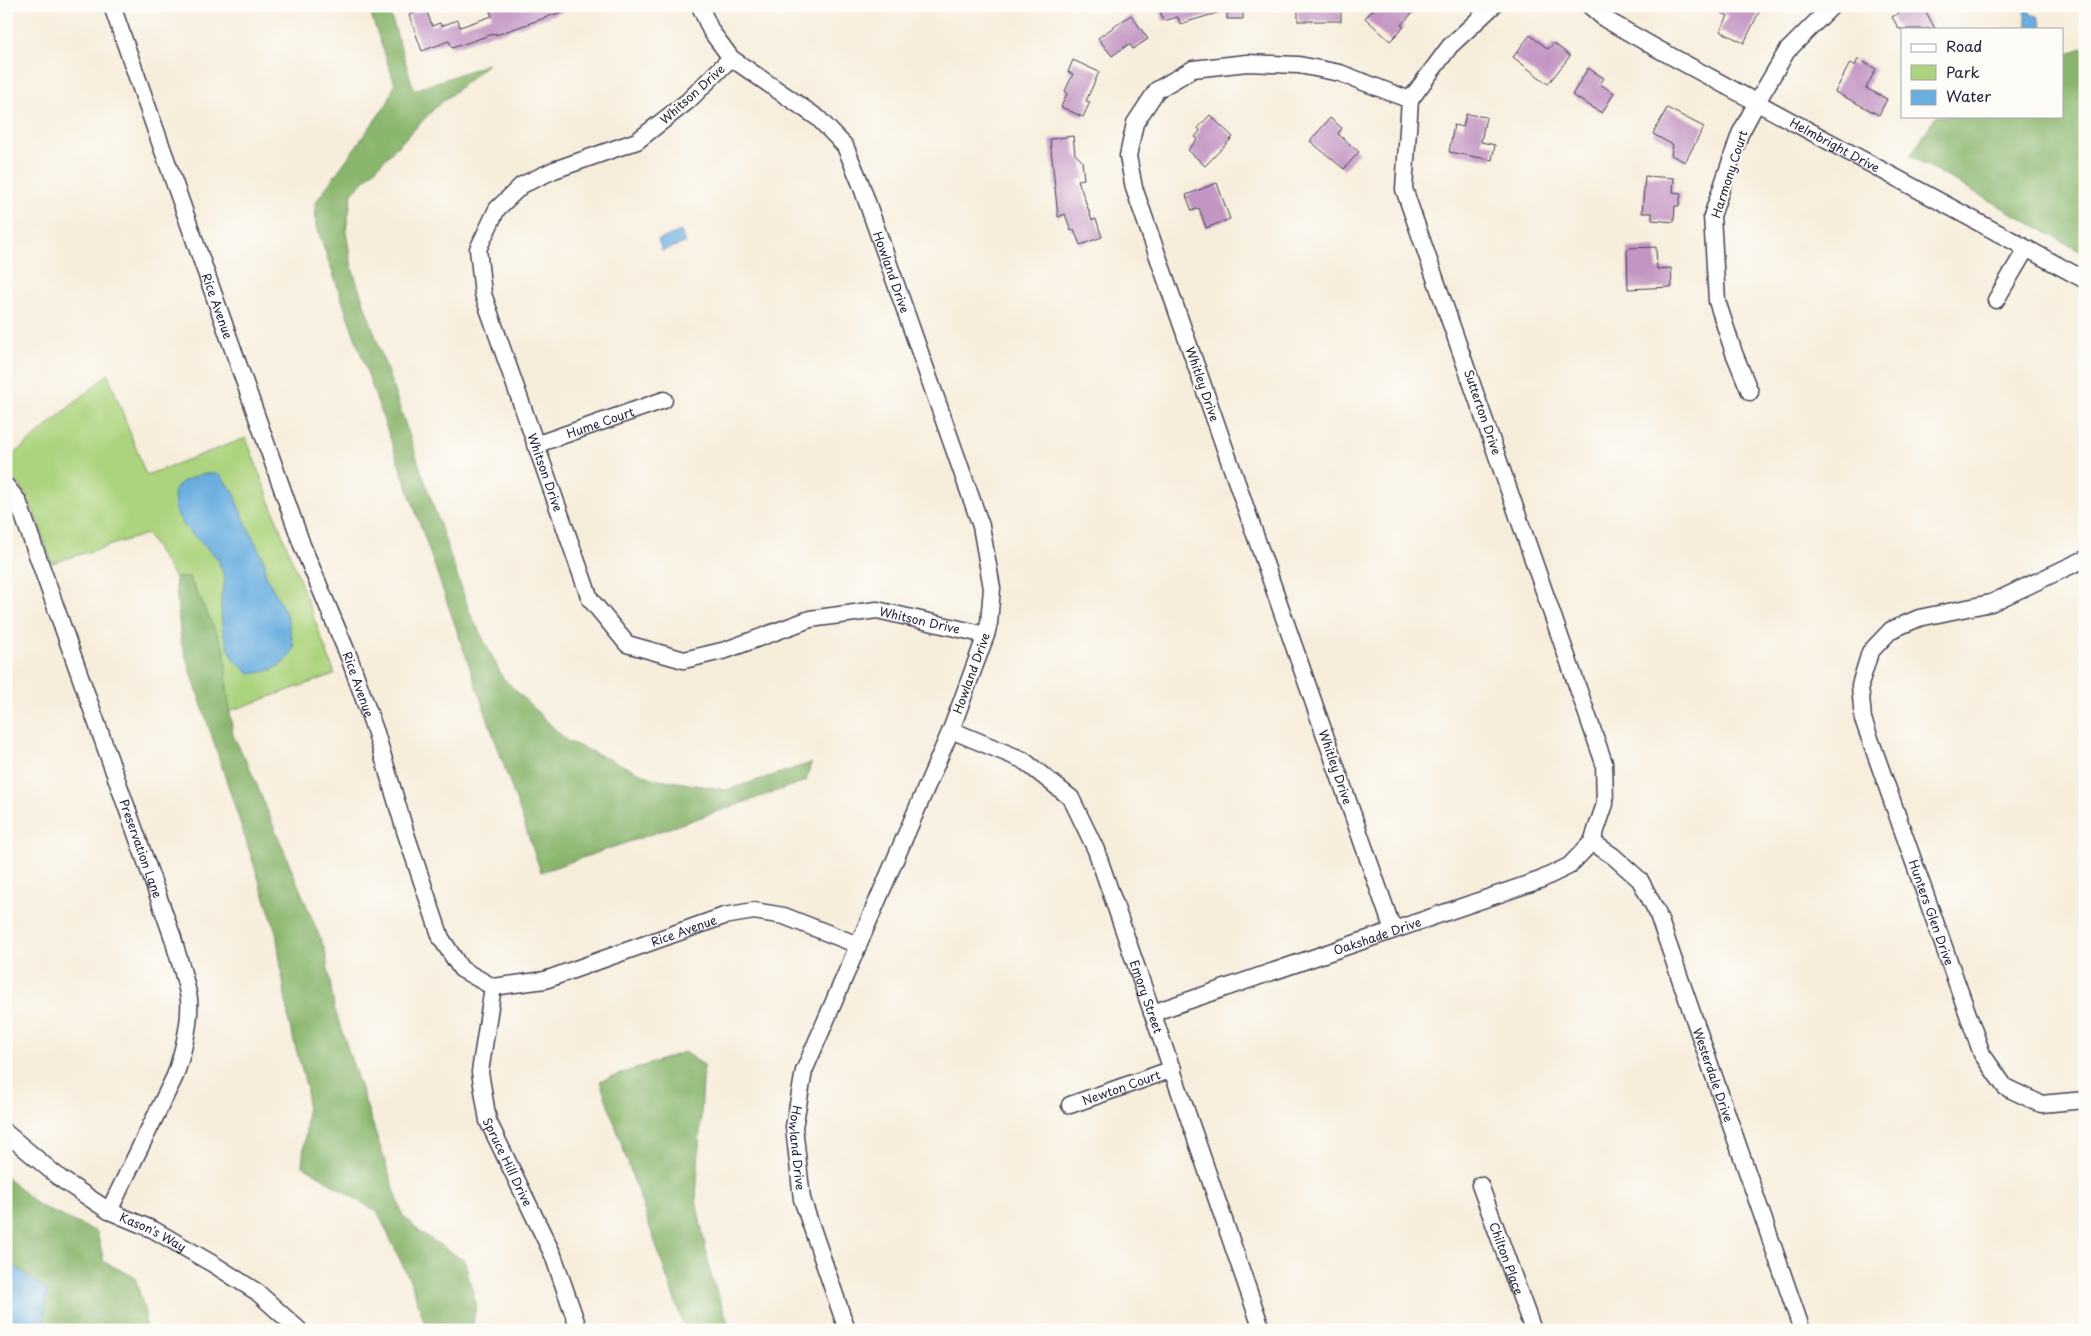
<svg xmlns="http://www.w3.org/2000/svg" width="2091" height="1336" font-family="'Playpen Sans',sans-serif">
	<rect width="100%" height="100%" fill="#fdfcf7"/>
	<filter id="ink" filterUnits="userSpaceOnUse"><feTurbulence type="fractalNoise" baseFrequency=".02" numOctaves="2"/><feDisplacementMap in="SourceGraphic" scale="10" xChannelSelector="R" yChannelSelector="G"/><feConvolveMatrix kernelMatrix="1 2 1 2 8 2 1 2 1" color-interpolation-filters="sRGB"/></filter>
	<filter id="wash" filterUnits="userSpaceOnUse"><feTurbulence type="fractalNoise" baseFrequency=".0096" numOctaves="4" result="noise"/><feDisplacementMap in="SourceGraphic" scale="20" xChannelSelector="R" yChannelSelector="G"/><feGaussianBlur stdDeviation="1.12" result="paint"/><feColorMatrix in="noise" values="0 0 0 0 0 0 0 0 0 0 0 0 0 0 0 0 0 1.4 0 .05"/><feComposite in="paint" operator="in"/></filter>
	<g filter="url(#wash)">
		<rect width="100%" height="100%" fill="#f7eddb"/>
		<path fill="#acd37d" stroke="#677a5c" d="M108 374 146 475 246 438 335 674 221 714 175 578 147 534 52 563C43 538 35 511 21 487 15 478 6 473 6 461Z"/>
		<g fill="#89b56c" stroke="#566c54">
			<path d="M368 6H388L414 90 488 64 436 107 352 193 346 231 352 268 470 613 503 678 567 741 652 778 727 790 811 763 806 781 541 872 316 225 315 203 388 102 395 84Z"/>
			<path d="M2085 47V254L1910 156 1936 116H2062V55Z"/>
			<path d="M189 577 225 650 227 689 233 735 251 771 325 950 334 1007 403 1216 421 1233 465 1261 476 1305 472 1330H427L412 1285 378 1213 302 1165 306 1129 307 1089 289 1023 276 932 181 642 175 578Z"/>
			<path d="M684 1052 704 1065 696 1200 711 1276 731 1330H685L600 1081Z"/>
			<path d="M6 1176 38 1205 97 1232 104 1262 135 1277 145 1313V1330H6Z"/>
		</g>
		<g fill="#69aedf" stroke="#46688d">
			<path d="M2028 9 2032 15 2038 16 2043 29H2028L2024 11Z"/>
			<path d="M681 231 685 243 662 251 658 240Z"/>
			<path d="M201 474H219L235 494 238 506 265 563V573L287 616 294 647C285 668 271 671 250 674L233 659 223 633 221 611V596L225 580 218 559 184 526 175 510 174 491 182 482Z"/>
			<path d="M6 1259 47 1291 43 1330H6Z"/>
		</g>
		<g id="blocks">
			<g fill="#c395c3">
				<path d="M488 6H572L573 8 496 35V33L452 48 449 41 422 51 409 15 426 9 432 26 440 23 441 26 458 20 460 27 492 16Z"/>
				<path d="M1159 6H1227V9V6H1243V19H1227V10L1180 24 1178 17 1163 21Z"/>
				<rect x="1298" y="6" width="43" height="15"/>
				<path d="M1377 6H1419L1401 25 1404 27 1390 41 1365 18Z"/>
				<path d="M1709 6H1762L1744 43 1720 31 1728 16Z"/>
				<path d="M1911 6H1923L1935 29H1899L1892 17Z"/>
				<path d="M1131 15 1148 39 1133 49 1129 44 1112 56 1098 38Z"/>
				<path d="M1530 35 1548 49 1554 43 1570 56 1548 84 1513 57Z"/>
				<path d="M1858 59 1876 69 1866 88 1887 99 1879 115 1835 92 1850 63 1855 66Z"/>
				<path d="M1073 60 1099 72 1086 101 1090 102 1083 117 1061 107 1067 93 1065 91 1073 74 1068 72Z"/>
				<path d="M1588 68 1604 78 1600 84 1614 93 1602 113 1572 95Z"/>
				<path d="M1667 108 1704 127 1685 162 1671 155 1673 145 1653 134Z"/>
				<path d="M1466 114 1486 117 1481 142 1495 145 1492 160 1449 152 1454 125 1463 127Z"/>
				<path d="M1210 115 1233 137 1205 166 1188 150 1198 139 1195 137 1200 131 1198 128Z"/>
				<path d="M1330 118 1342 128 1338 134 1359 152 1344 169 1310 141Z"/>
				<path d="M1073 136 1075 154 1082 161 1084 179 1078 180 1092 220 1096 219 1102 237 1080 245 1074 230 1071 231 1065 214 1058 217 1050 139Z"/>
				<path d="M1645 176 1674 178 1673 192 1681 193 1679 206H1675L1674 222 1652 220V213H1642Z"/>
				<path d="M1217 183 1230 219 1206 228 1199 208 1192 211 1186 195Z"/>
				<path d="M1656 247 1657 269 1671 268 1672 287 1628 289 1627 248Z"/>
			</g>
		</g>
	</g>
	<g filter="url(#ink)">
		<use href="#blocks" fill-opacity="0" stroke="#424053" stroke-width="1"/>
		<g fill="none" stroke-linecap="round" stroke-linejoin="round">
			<g stroke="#424053" stroke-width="19">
				<g id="street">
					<path id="s1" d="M112 6 302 545 349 657 376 733 406 834 441 938 461 969 493 987 545 980 724 916 754 911 784 916 858 945"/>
					<path id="s2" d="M700 6 711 31 731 58 818 118 845 146 860 182 981 526 992 588 989 623 986 635 951 730 804 1071 794 1127 802 1199 847 1330"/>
					<path id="s3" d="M1590 6 1605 19 1656 48 2085 280"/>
					<path id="s4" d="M731 58 688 101 637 141 554 170 522 185 497 209 478 249 483 294 590 599 627 644 684 660 726 650 810 619 877 610 986 635"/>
					<path d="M1996 300 2026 249"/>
					<path d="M1750 392 1734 353 1717 301 1712 216 1740 134 1757 102 1787 51 1832 6"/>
					<path id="s5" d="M535 445 664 400"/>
					<path id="s6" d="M6 486 18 501 173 938C178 958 186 979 189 999 191 1024 183 1052 175 1076L109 1211"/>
					<path id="s7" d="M2085 559 1991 603 1919 618 1891 630 1870 652 1860 685 1863 719 1982 1054 2005 1087 2041 1104 2085 1100"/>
					<path id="s8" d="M951 730 1023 760 1071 798 1096 850 1262 1330"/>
					<path id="s9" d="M1592 842 1613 856 1640 880 1657 912 1802 1330"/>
					<path d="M1393 930 1134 188 1128 156 1135 123 1157 90 1193 69 1247 63 1299 65 1340 73 1410 100"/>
					<path id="s10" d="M493 987 480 1072 488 1121 553 1255 579 1330"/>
					<path id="s11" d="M1152 1013 1540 880 1569 866 1592 842 1605 804 1604 763 1404 189 1410 100 1450 46 1493 6"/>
					<path id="s12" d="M1070 1105 1173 1069"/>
					<path id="s13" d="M6 1133 61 1179 109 1211 154 1230 213 1264 257 1292 299 1330"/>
					<path id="s14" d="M1480 1185 1533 1330"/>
				</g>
			</g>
			<use href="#street" stroke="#fff" stroke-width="16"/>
		</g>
	</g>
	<g text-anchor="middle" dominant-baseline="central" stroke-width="4" stroke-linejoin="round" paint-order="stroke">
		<g font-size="12" fill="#22223b" stroke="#fdfcf7">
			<text transform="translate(692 94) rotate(-42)">Whitson Drive</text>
			<text stroke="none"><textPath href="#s3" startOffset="282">Helmbright Drive</textPath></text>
			<text transform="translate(1729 174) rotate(-72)">Harmony Court</text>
			<text stroke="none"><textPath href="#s2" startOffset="340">Howland Drive</textPath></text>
			<text stroke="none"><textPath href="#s1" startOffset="318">Rice Avenue</textPath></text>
			<text transform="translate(1203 384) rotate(71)">Whitley Drive</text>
			<text transform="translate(1483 412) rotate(71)">Sutterton Drive</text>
			<text stroke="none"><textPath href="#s5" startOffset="69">Hume Court</textPath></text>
			<text stroke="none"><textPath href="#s4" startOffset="562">Whitson Drive</textPath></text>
			<text stroke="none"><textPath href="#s4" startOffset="1058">Whitson Drive</textPath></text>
			<text transform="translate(971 673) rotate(-70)">Howland Drive</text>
			<text stroke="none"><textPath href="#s1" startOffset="722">Rice Avenue</textPath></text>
			<text transform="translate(1336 767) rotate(71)">Whitley Drive</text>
			<text stroke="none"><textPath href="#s6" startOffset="388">Preservation Lane</textPath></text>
			<text stroke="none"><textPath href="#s7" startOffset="512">Hunters Glen Drive</textPath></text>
			<text stroke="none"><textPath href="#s1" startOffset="1262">Rice Avenue</textPath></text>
			<text stroke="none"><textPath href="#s11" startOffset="238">Oakshade Drive</textPath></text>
			<text stroke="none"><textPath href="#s8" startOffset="352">Emory Street</textPath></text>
			<text stroke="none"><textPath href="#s9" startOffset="270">Westerdale Drive</textPath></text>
			<text stroke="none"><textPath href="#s12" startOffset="54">Newton Court</textPath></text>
			<text stroke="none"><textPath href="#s2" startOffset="1270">Howland Drive</textPath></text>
			<text stroke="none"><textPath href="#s10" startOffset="181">Spruce Hill Drive</textPath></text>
			<text stroke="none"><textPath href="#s13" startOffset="178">Kason's Way</textPath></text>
			<text stroke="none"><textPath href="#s14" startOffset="78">Chilton Place</textPath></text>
		</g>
	</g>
	<rect width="2091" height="1336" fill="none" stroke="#fdfcf7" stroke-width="25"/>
	<rect x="1901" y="28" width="162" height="90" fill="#fdfcf7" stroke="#a5a5ac"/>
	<rect x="1911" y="44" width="25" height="8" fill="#ffffff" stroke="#a5a5ac"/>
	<text x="1946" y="52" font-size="15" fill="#22223b">Road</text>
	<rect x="1911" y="65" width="25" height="15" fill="#acd37d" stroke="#a5a5ac"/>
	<text x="1946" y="78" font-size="15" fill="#22223b">Park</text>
	<rect x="1911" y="90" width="25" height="15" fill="#69aedf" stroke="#a5a5ac"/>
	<text x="1946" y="102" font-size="15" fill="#22223b">Water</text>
</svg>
